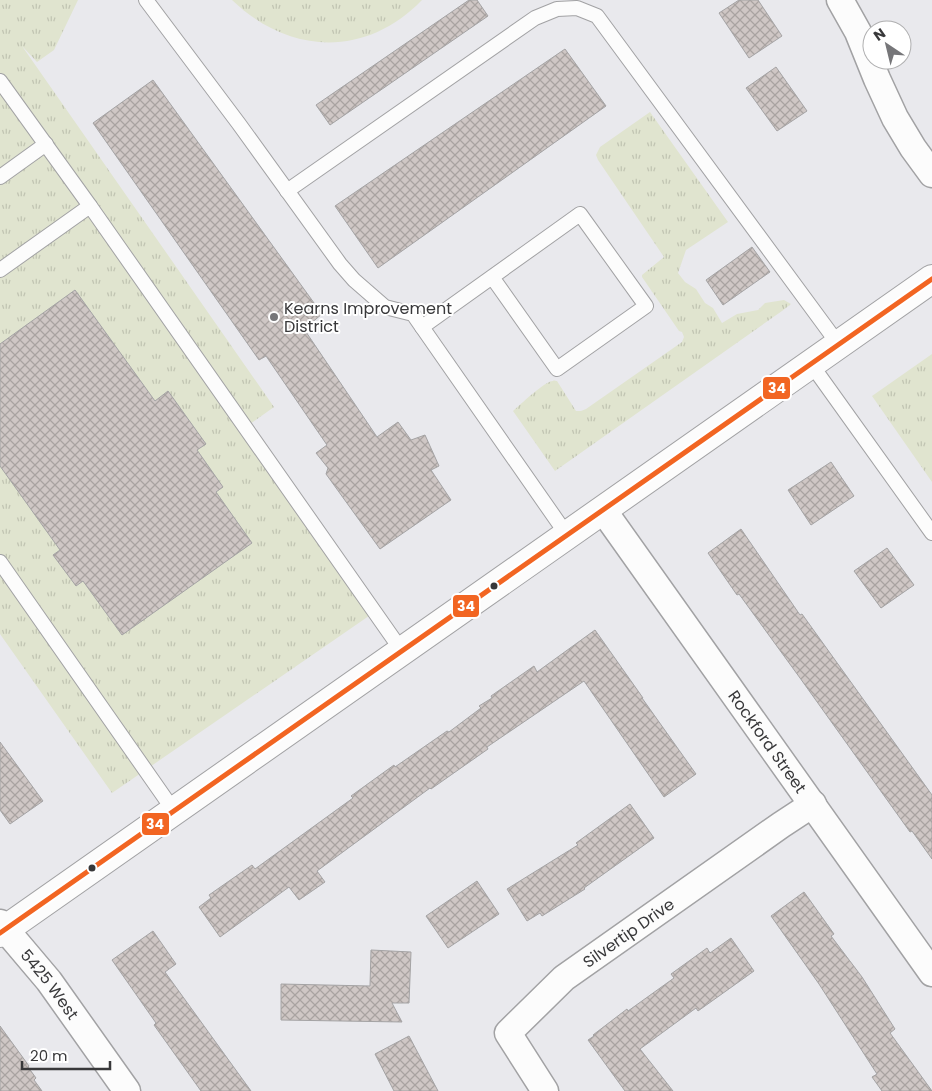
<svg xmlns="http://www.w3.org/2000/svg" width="932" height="1091" font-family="Poppins,sans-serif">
	<defs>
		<pattern id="grass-tufts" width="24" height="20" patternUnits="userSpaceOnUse" patternTransform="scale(1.25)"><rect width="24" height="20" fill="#e0e4cf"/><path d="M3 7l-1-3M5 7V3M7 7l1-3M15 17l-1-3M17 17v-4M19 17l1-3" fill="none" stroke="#c1c4b2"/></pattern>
		<pattern id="building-cross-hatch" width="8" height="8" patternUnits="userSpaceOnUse" patternTransform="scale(1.25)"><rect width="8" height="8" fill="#cfc7c5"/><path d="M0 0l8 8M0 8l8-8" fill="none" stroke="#a9a3a1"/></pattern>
	</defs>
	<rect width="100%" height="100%" fill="#e9e9ed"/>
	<g fill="url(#grass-tufts)">
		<path d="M0 0H78L54 50 37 62 22 46 274 407 250 424 379 609 112 793 0 634Z"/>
		<path d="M232 0H422C366 58 289 55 232 0Z"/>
		<path d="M650 112 728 222 686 250 678 273 685 282 696 289 705 303 713 308 722 323 737 314 758 310 765 303 784 300 791 304 782 311 555 471 513 411C520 405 545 381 553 381 554 380 555 381 557 381L576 411H581L586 409 682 342 684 337 682 332 679 331 642 277V275L664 257 598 160 596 155 600 147Z"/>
		<path d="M932 354V482L872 396Z"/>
	</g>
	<g fill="url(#building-cross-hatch)" stroke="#a4a3a4">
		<path d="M469 0H477L488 16 330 125 316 105Z"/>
		<path d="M739 0H758L782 36 749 58 719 13Z"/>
		<path d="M565 49 606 106 378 268 335 206Z"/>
		<path d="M776 67 807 111 777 131 746 88Z"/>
		<path d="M153 80 322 314 304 329 377 437 398 422 411 440 425 435 439 466 431 470 451 500 380 549 326 474 328 468 316 453 327 445 266 356 259 360 93 123Z"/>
		<path d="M752 247 770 272 723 305 706 280Z"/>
		<path d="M75 290 155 401 168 391 206 444 197 450 223 487 216 492 252 543 122 635 83 581 76 586 53 555 60 550 0 466V344Z"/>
		<path d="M831 462 854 496 811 525 788 490Z"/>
		<path d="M741 529 800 615 802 614 932 795V859L912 831 910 832 800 678 739 594 737 595 708 553Z"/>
		<path d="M887 548 914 585 881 608 854 571Z"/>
		<path d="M595 630 643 698H642L696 774 664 797 584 681 487 747 488 749 431 789 430 788 317 871 325 882 299 900 289 887 220 937 199 907 211 898 209 895 252 865 255 869 353 798 351 796 394 765 395 767 447 731 449 732 481 708 479 706 492 698 491 696 534 666 537 672Z"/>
		<path d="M0 742 43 801 10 824 0 810Z"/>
		<path d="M630 804 654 838 584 888 585 889 542 916 540 913 527 921 507 889 578 845 576 843Z"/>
		<path d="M477 881 499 914 448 948 426 916Z"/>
		<path d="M804 892 834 934 831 936 862 977 895 1029 890 1033 932 1091H882L872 1077 877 1074 819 984 771 916Z"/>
		<path d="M153 931 176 964 165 972 251 1091H201L154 1025 156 1023 112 960Z"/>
		<path d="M731 938 754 971 698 1011 696 1008 640 1049 673 1091H625L588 1040 594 1036 593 1035 627 1009 628 1011 674 978 671 974 707 948 710 953Z"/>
		<path d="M371 950 411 952 409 1003H392L402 1022 281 1020V984L370 986Z"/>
		<path d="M0 1026 29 1066 28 1067 36 1078 34 1080 42 1091H0Z"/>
		<path d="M409 1036 438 1091H394L375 1054Z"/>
	</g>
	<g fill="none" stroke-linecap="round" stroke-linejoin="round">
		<g stroke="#a2a2a4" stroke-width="16">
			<g id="lane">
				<path d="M146 0 239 124 340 264 354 280 385 307 413 314 422 327"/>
				<path d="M0 81 90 206"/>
				<path d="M0 177 46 144"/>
				<path d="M287 191 535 18 557 9 577 8 597 16 839 345"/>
				<path d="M0 270 90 206 402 651"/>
				<path d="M492 277 557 369 646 306 580 214 422 327 567 535"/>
				<path d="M811 364 932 533"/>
				<path d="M0 562 174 811"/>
			</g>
		</g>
		<g stroke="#a2a2a4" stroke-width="29">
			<g id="street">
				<path d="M840 0 858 32 877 79 895 118 913 148 932 174"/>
				<path id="s1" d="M603 510 932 973"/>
				<path id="s2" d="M0 923 49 981 127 1091"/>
				<path id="s3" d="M545 1091 508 1033 564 978 781 825 813 804"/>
			</g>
		</g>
		<g stroke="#a2a2a4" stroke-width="30">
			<path id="primary" d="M0 933 932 279"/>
		</g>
		<use href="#lane" stroke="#fcfcfc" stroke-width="14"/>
		<use href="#street" stroke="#fcfcfc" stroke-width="26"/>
		<use href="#primary" stroke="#fcfcfc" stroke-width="28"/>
		<g stroke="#fff" stroke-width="9">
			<path id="bus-1" d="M0 933 932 279"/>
		</g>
		<use href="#bus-1" stroke="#f26522" stroke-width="5"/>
	</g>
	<circle fill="#767679" stroke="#fff" stroke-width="2" cx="274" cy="317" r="5"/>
	<g fill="#38383a" stroke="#fff" stroke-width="2">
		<circle cx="494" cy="586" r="4.5"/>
		<circle cx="92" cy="868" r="4.5"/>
	</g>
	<g text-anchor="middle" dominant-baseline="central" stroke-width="4" stroke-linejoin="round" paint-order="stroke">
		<g font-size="16" fill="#38383a" stroke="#fff" text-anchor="start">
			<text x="284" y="308">Kearns Improvement<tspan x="284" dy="18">District</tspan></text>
		</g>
		<g font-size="16" fill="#38383a" stroke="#fff">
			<text stroke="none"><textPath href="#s1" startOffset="284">Rockford Street</textPath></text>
			<text stroke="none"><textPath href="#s3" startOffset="226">Silvertip Drive</textPath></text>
			<text stroke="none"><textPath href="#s2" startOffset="79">5425 West</textPath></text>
		</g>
	</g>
	<g stroke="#fff" stroke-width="2">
		<rect x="762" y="376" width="29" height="24" rx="5" fill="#f26522"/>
		<rect x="452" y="594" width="28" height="24" rx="5" fill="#f26522"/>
		<rect x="141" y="812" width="29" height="24" rx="5" fill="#f26522"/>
	</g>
	<g font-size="14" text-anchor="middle" font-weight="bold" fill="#fff">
		<text x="777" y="393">34</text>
		<text x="466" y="611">34</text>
		<text x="155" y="829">34</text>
	</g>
	<g transform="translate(887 45) rotate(325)"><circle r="24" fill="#ffffff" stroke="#afafb0"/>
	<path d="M0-4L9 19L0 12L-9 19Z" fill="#767679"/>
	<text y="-8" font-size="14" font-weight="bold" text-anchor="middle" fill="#38383a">N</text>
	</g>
	<path d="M22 1061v8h88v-8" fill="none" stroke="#38383a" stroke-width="2.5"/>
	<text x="30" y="1061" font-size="15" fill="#38383a" stroke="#ffffff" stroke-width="4" paint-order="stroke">20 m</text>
</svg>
